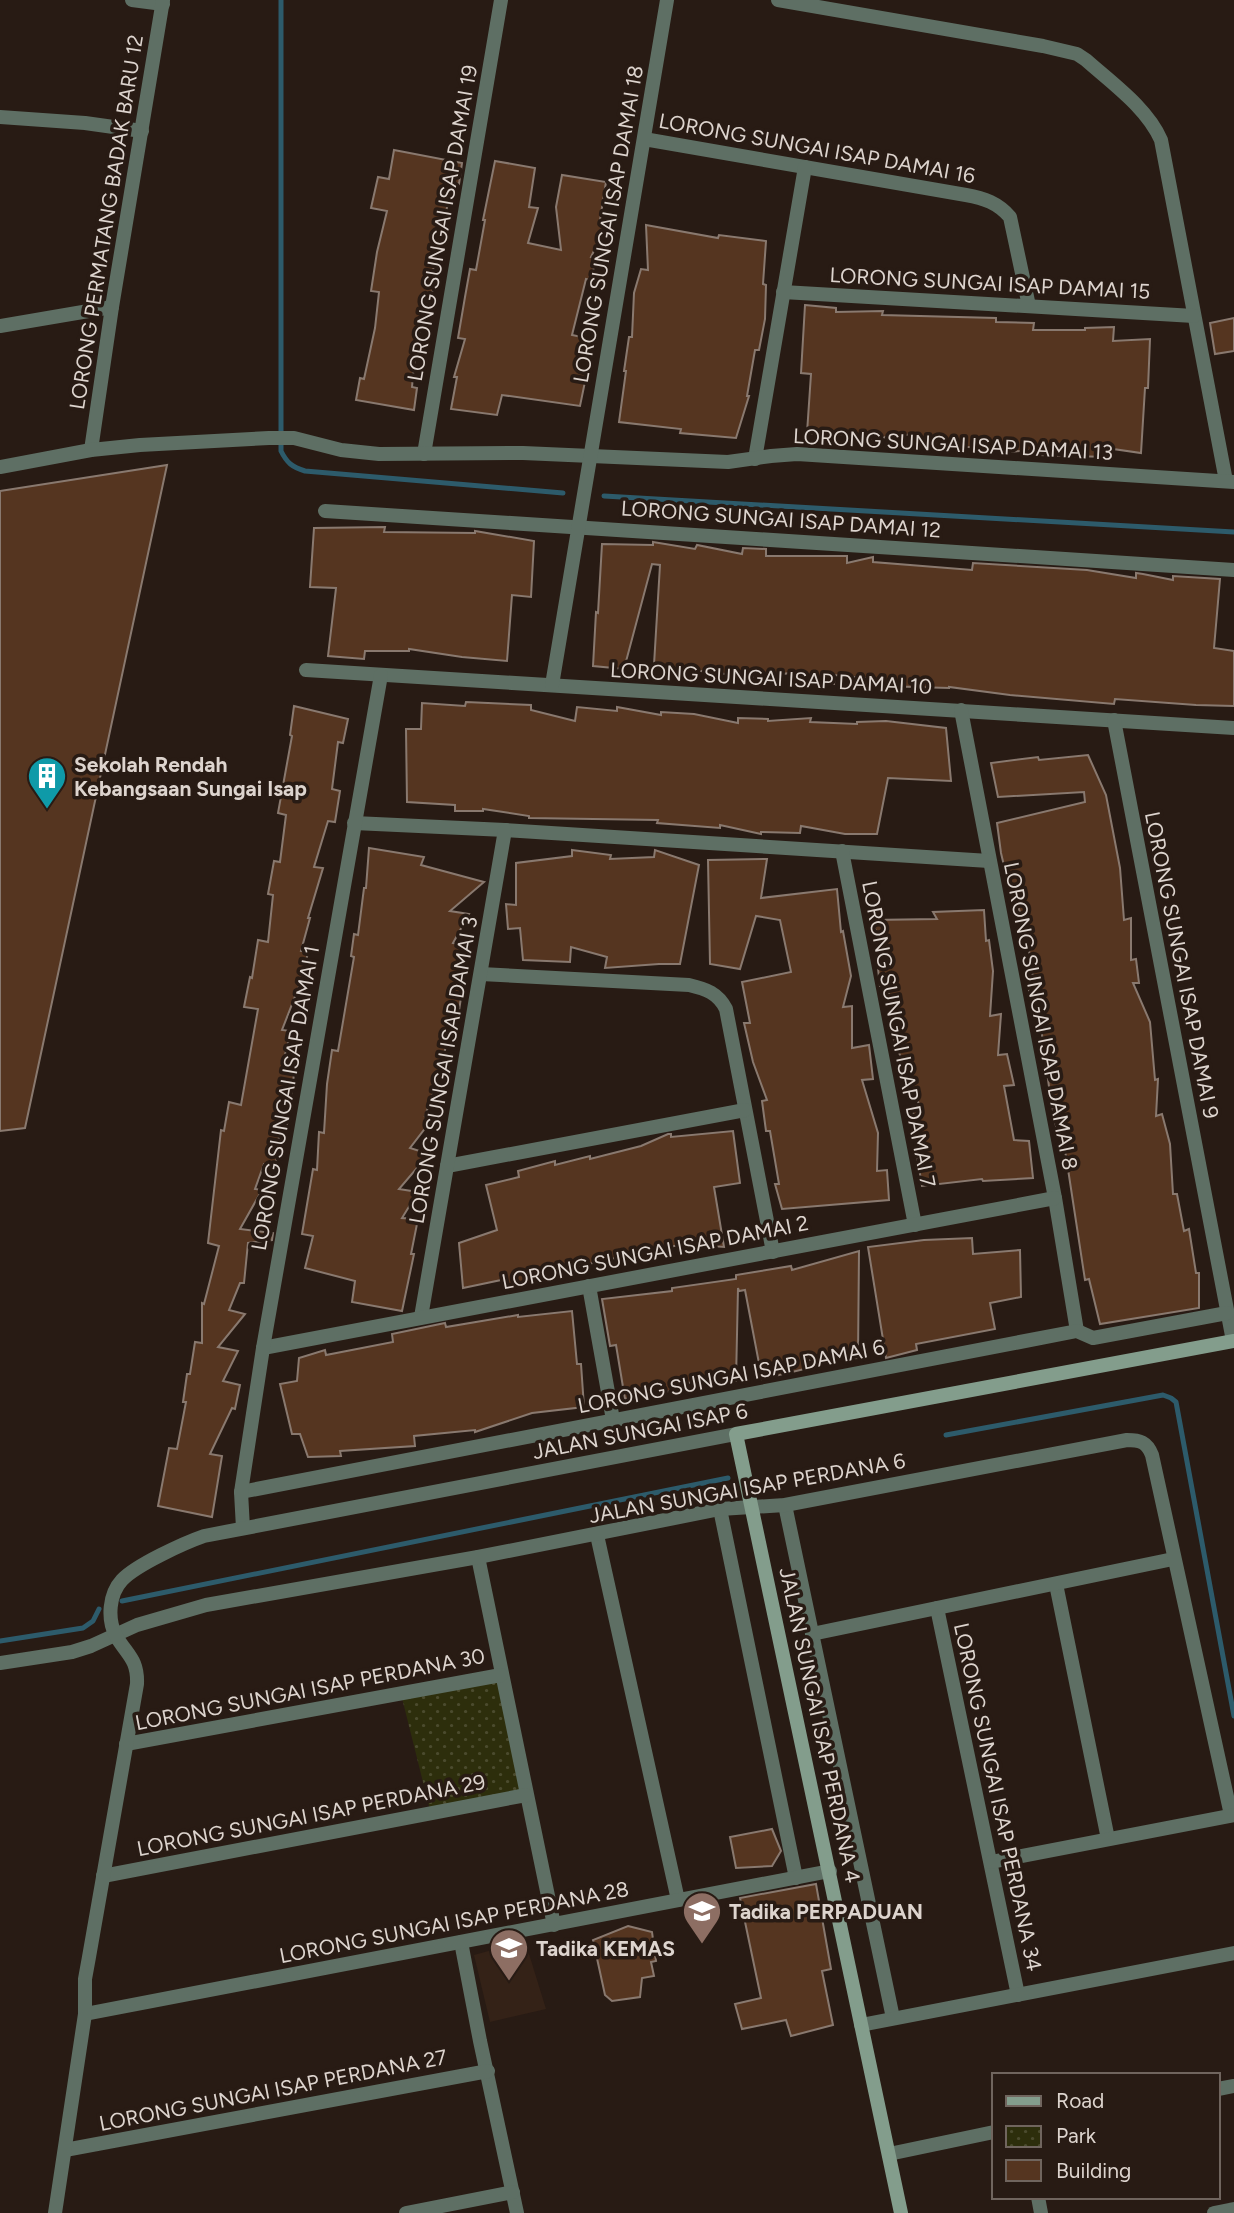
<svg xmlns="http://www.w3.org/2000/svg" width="1234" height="2213" font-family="Figtree,sans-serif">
	<defs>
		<pattern id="park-dots" width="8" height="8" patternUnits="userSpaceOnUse" patternTransform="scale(1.75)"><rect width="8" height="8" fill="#2d2e0c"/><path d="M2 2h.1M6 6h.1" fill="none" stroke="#4b4b2e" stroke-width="1.8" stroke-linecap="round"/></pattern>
	</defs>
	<rect width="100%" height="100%" fill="#281b14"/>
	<path fill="#342217" d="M525 1941 546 2009 490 2022 474 1955Z"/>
	<path fill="url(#park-dots)" d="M498 1680 521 1791 430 1810 402 1698Z"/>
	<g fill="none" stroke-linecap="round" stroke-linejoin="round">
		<g stroke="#2d5b6b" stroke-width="5">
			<path d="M281 0V451C287 463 292 467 305 471L563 493"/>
			<path d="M604 496 1234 532"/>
			<path d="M946 1435 1163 1395 1171 1398 1176 1402 1234 1716"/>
			<path d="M122 1601 728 1478"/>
			<path d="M0 1641 83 1628 93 1621 99 1609"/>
		</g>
	</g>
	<g fill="#553520" stroke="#89796f" stroke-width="2">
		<path d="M394 150 462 163 459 184 453 183 441 232 432 275H435L431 302 428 301 416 344 412 387 417 388 414 410 356 400 360 378 364 379 375 328 379 292 371 291 377 252 387 211 371 208 378 177 389 179Z"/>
		<path d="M495 161 535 168 529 207 538 208 528 243 561 250 556 207 562 175 606 182 600 220 608 222 591 257 597 258 590 280 586 279 572 335 582 337 579 370 587 372 580 406 502 395 497 415 451 409 457 377H454L465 339 458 338 465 297 470 269 476 270 485 220H483Z"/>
		<path d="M646 225 718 238 719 235 766 241 763 284 766 285 765 319 759 350H755L747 396H749L736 438 680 433 681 429 619 422 626 371H624L629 337H632L634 293 641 269 648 270Z"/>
		<path d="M805 305 836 308V312L883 311 882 315 996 318V322L1034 323 1033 330H1085V328L1114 327 1113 341 1150 339 1148 388H1145L1141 453 1106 448V457L1039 455V450L1004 452V449L950 446V449L914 444 915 434 869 439V441L845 438V435L807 433 811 374 801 373Z"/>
		<path d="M1234 318V351L1215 354 1210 323Z"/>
		<path d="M167 465 25 1128 0 1131V491Z"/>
		<path d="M385 527 384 532 475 533V531L534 541 531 597 512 595 507 661 462 657 409 649V651H365L364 659 328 656 336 588 310 587 314 528Z"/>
		<path d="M653 542 695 549 697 545 742 554 743 548 766 549V556H847V563L873 557V562L972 570 973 563 1087 570 1136 578V573L1143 574 1173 580V576L1220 579 1214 648 1234 651V706L1196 705 1115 699 1114 704 1010 695 949 687V688L882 686 883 680 835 675 834 684 801 680 802 671 758 678 676 668V670L654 665 660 565 652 564 624 669 593 666 596 612 598 613 602 544 653 545Z"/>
		<path d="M466 702 531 705V710L575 721 577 707 617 711V707L661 715V712L694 714 738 723V718L768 719V721L811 718 810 722 857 724V722L886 721 946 728 951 781 888 778 877 834H845L801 826 800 833 761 832V834L720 825V828L657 823 658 820 529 818V816L483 809V811H455V805L407 802 406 729H421L422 703 465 706Z"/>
		<path d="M294 706 348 719 343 743 338 742 332 789 340 791 335 822 328 821 314 867 323 868 308 918H310L301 951 308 952 303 976 282 1030 291 1031 283 1063 295 1065 289 1116 284 1136 279 1135 276 1164H264L255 1189 262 1190 240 1229 273 1233 272 1240 248 1243 244 1283H240L229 1310 245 1314 218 1347 238 1351 223 1381 240 1385 235 1409 232 1408 210 1454 222 1456 212 1517 158 1506 169 1448 177 1449 186 1402H183L187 1374H190L195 1342 202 1343V1303L204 1304 219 1246 208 1243 221 1130 224 1131 229 1102 241 1105 258 1009 244 1007 250 977 252 978 258 940 268 942 273 895 268 894 274 861 280 862 286 815 278 813 292 736 290 735Z"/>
		<path d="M1088 755 1106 795 1120 868 1124 920 1131 918V960L1136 959 1139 983H1133L1150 1022 1155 1080 1158 1079 1156 1116 1162 1114 1170 1144 1173 1194H1177L1184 1231 1189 1229 1196 1273H1199V1308L1100 1324 1089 1279 1085 1280 1066 1156 1059 1125 1056 1126 1050 1094 1038 1005 1033 1006 1026 978 1033 977 1024 917 1022 918 1013 891H1010L1001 853 997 823 1085 802 1084 792 998 797 991 763 1038 757 1039 760Z"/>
		<path d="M369 848 424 857 421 865 484 882 450 911 469 914 453 943 469 946 458 1017H453L438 1079 425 1116 433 1118 410 1148 429 1154 399 1189 418 1192 402 1218 418 1219 411 1254H414L402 1311 352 1302 355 1281 305 1268 313 1236 302 1234 313 1169 317 1170 319 1132 324 1133 327 1084 332 1050 338 1051 354 957 351 956 354 934 358 935 364 888H366Z"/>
		<path d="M572 850 611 855 610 859 654 857 655 850 699 865 680 964H659L605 968 607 957 571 947 570 962 523 960 520 928 508 929 506 904 516 905V863L572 856Z"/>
		<path d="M767 859 761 898 837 889 841 932 843 931 851 976 843 1007 852 1006V1048L869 1045 873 1079 862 1080 878 1133 877 1171 887 1170 889 1200 782 1209 775 1184H779L770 1131H766L762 1101 767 1100 753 1062 744 1023H750L742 982 791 972 780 920 756 916 740 969 710 964 708 860Z"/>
		<path d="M984 910 986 941 989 940 993 971 990 1016 1001 1014 998 1055 1007 1054 1014 1085 1004 1086 1014 1140 1029 1141 1033 1178 983 1181 982 1179 922 1186 916 1150H921L912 1107H920L893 1037 888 985 880 986 876 951H885L871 920 937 919 933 912Z"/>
		<path d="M733 1131 740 1183 714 1187 724 1247 684 1244 650 1251V1256L604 1259V1261L577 1266 529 1270 533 1283 507 1285 506 1279 463 1288 459 1243 497 1230 486 1185 519 1177 518 1171 555 1161V1165L590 1156V1159L641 1146 668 1134H671V1137Z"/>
		<path d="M972 1238 973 1254 1020 1250 1021 1297 990 1303 995 1329 916 1344 917 1350 886 1358 868 1247 924 1240Z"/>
		<path d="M859 1251 858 1358 808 1360 809 1368 762 1379 745 1290 739 1291 738 1288 736 1381 680 1383 681 1389 625 1399 616 1345 610 1346 602 1299 672 1291V1288L736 1279V1275L791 1266 792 1270Z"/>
		<path d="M572 1311 577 1364H581L584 1407 532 1413 475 1432V1430L414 1436 415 1446 340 1451 341 1456 308 1457 300 1434H292L280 1384 297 1381 299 1358 325 1350 326 1355 393 1342 392 1334 445 1323 446 1327 518 1315V1317Z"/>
		<path d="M772 1829 781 1851 772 1866 736 1868 730 1837Z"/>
		<path d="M816 1884 831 1969 822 1971 833 2025 791 2036 786 2020 742 2029 735 2004 761 1998 740 1898Z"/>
		<path d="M628 1926 652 1932 656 1961 651 1962 654 1976 642 1978 640 1997 612 2001 605 1995 593 1940Z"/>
	</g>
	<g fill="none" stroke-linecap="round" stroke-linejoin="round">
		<g stroke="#5e6f64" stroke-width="14">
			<path d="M132 0 163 4"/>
			<path d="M778 0 1043 46 1077 54 1086 60C1113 84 1147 108 1161 140L1226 481"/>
			<path d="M0 117 85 123 142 131"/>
			<path d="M644 139 966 195C984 198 998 203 1010 217L1029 306"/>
			<path d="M783 292 1194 316"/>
			<path d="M0 326 112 307"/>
			<path d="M91 450 112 307 163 0"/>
			<path d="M424 454 501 0"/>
			<path d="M755 459 805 167"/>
			<path d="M0 467 91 450 140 445 269 438H294L341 450 379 454 523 453 728 462 771 456 797 454 1234 482"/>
			<path d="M325 511 1234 570"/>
			<path d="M306 670 1234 728"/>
			<path d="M552 685 667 0"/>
			<path d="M961 710 1055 1198 1077 1331"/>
			<path d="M1114 720 1233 1341"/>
			<path d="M354 823 505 830 989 861"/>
			<path d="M842 851 915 1225"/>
			<path d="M481 974 689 985C706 989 718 993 726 1009L773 1252"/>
			<path d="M447 1166 745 1110"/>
			<path d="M589 1286 613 1420"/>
			<path d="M421 1317 505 830"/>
			<path d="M263 1348 1055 1198"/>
			<path d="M241 1492 1077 1331 1093 1338 1227 1313"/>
			<path d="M785 1505 893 2018"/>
			<path d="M720 1509 796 1878"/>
			<path d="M243 1528 241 1492 263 1348 381 675"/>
			<path d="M597 1535 678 1900"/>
			<path d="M478 1557 554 1925"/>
			<path d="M1056 1584 1108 1839"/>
			<path d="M937 1608 1018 1995"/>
			<path d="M812 1634 1173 1559"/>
			<path d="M0 1663 72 1652 91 1646 137 1625 206 1605 478 1557 720 1509 785 1505 1127 1440C1140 1440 1147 1442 1152 1455L1231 1815"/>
			<path d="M126 1744 501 1675"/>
			<path d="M991 1862 1234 1815"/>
			<path d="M103 1876 526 1795"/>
			<path d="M461 1942 480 2041 517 2213"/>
			<path d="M85 2014 830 1871"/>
			<path d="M861 2025 1234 1953"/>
			<path d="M1218 2089 1234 2086"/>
			<path d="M65 2150 488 2071"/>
			<path d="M889 2154 994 2132"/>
			<path d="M1038 2197 1041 2213"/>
			<path d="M55 2213 85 2014V1979L89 1957 137 1684C138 1659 127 1655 116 1636 107 1619 109 1594 122 1580 136 1565 184 1543 204 1536L736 1434"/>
			<path d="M406 2213 513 2192"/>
			<path d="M1214 2213 1234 2209"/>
		</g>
		<path stroke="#839d8c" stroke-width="14" d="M901 2213 736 1434 1234 1341"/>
	</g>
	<defs>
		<g id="building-pin" transform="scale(2.0125)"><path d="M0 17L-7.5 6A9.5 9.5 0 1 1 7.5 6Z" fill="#0f9aa8" stroke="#281b14"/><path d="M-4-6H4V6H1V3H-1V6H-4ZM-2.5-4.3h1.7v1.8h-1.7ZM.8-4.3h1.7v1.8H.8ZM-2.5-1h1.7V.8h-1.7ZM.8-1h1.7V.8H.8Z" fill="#fff"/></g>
		<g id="school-pin" transform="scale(2.0125)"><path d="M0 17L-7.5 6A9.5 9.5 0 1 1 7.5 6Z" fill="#8d6e63" stroke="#281b14"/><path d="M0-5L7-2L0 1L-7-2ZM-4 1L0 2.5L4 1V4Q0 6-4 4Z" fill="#fff"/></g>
	</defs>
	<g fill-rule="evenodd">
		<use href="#building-pin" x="47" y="776"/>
		<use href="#school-pin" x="702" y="1911"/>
		<use href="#school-pin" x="509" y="1948"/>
	</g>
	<g text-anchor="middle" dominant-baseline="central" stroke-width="7" stroke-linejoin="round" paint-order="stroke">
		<g font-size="21" fill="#ddd4ce" stroke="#281b14">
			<text transform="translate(817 148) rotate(10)">LORONG SUNGAI ISAP DAMAI 16</text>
			<text transform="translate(106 222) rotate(-81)">LORONG PERMATANG BADAK BARU 12</text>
			<text transform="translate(442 223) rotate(-80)">LORONG SUNGAI ISAP DAMAI 19</text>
			<text transform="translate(608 224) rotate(-80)">LORONG SUNGAI ISAP DAMAI 18</text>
			<text transform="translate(990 283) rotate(3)">LORONG SUNGAI ISAP DAMAI 15</text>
			<text transform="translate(953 444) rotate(3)">LORONG SUNGAI ISAP DAMAI 13</text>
			<text transform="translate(781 519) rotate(4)">LORONG SUNGAI ISAP DAMAI 12</text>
			<text transform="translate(771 678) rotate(3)">LORONG SUNGAI ISAP DAMAI 10</text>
			<text transform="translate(1182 965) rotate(79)">LORONG SUNGAI ISAP DAMAI 9</text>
			<text transform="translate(1041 1016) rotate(79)">LORONG SUNGAI ISAP DAMAI 8</text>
			<text transform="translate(899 1034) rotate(79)">LORONG SUNGAI ISAP DAMAI 7</text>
			<text transform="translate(443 1070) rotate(-80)">LORONG SUNGAI ISAP DAMAI 3</text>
			<text transform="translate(285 1098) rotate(-80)">LORONG SUNGAI ISAP DAMAI 1</text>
			<text transform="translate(655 1252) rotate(-11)">LORONG SUNGAI ISAP DAMAI 2</text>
			<text transform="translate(731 1376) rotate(-11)">LORONG SUNGAI ISAP DAMAI 6</text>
			<text transform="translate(640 1431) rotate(-11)">JALAN SUNGAI ISAP 6</text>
			<text transform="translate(747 1488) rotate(-10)">JALAN SUNGAI ISAP PERDANA 6</text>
			<text transform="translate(310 1689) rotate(-11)">LORONG SUNGAI ISAP PERDANA 30</text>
			<text transform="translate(820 1725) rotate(78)">JALAN SUNGAI ISAP PERDANA 4</text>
			<text transform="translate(998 1797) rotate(78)">LORONG SUNGAI ISAP PERDANA 34</text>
			<text transform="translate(311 1815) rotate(-11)">LORONG SUNGAI ISAP PERDANA 29</text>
			<text transform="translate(454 1922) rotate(-11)">LORONG SUNGAI ISAP PERDANA 28</text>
			<text transform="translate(273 2090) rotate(-11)">LORONG SUNGAI ISAP PERDANA 27</text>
		</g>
		<g font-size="21" font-weight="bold" fill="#ddd4ce" stroke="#281b14" text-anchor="start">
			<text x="74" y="764">Sekolah Rendah<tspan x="74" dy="24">Kebangsaan Sungai Isap</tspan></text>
			<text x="729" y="1911">Tadika PERPADUAN</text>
			<text x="536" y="1948">Tadika KEMAS</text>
		</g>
	</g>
	<rect x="992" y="2073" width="228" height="126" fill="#281b14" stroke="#70655e" stroke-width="2"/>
	<rect x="1006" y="2096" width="35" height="10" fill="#839d8c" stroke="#70655e" stroke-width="2"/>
	<text x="1056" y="2108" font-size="21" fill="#ddd4ce">Road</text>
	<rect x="1006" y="2126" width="35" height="21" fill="url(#park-dots)" stroke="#70655e" stroke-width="2"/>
	<text x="1056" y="2143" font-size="21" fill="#ddd4ce">Park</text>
	<rect x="1006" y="2160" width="35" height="21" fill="#553520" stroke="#70655e" stroke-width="2"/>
	<text x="1056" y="2178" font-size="21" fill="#ddd4ce">Building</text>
</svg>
